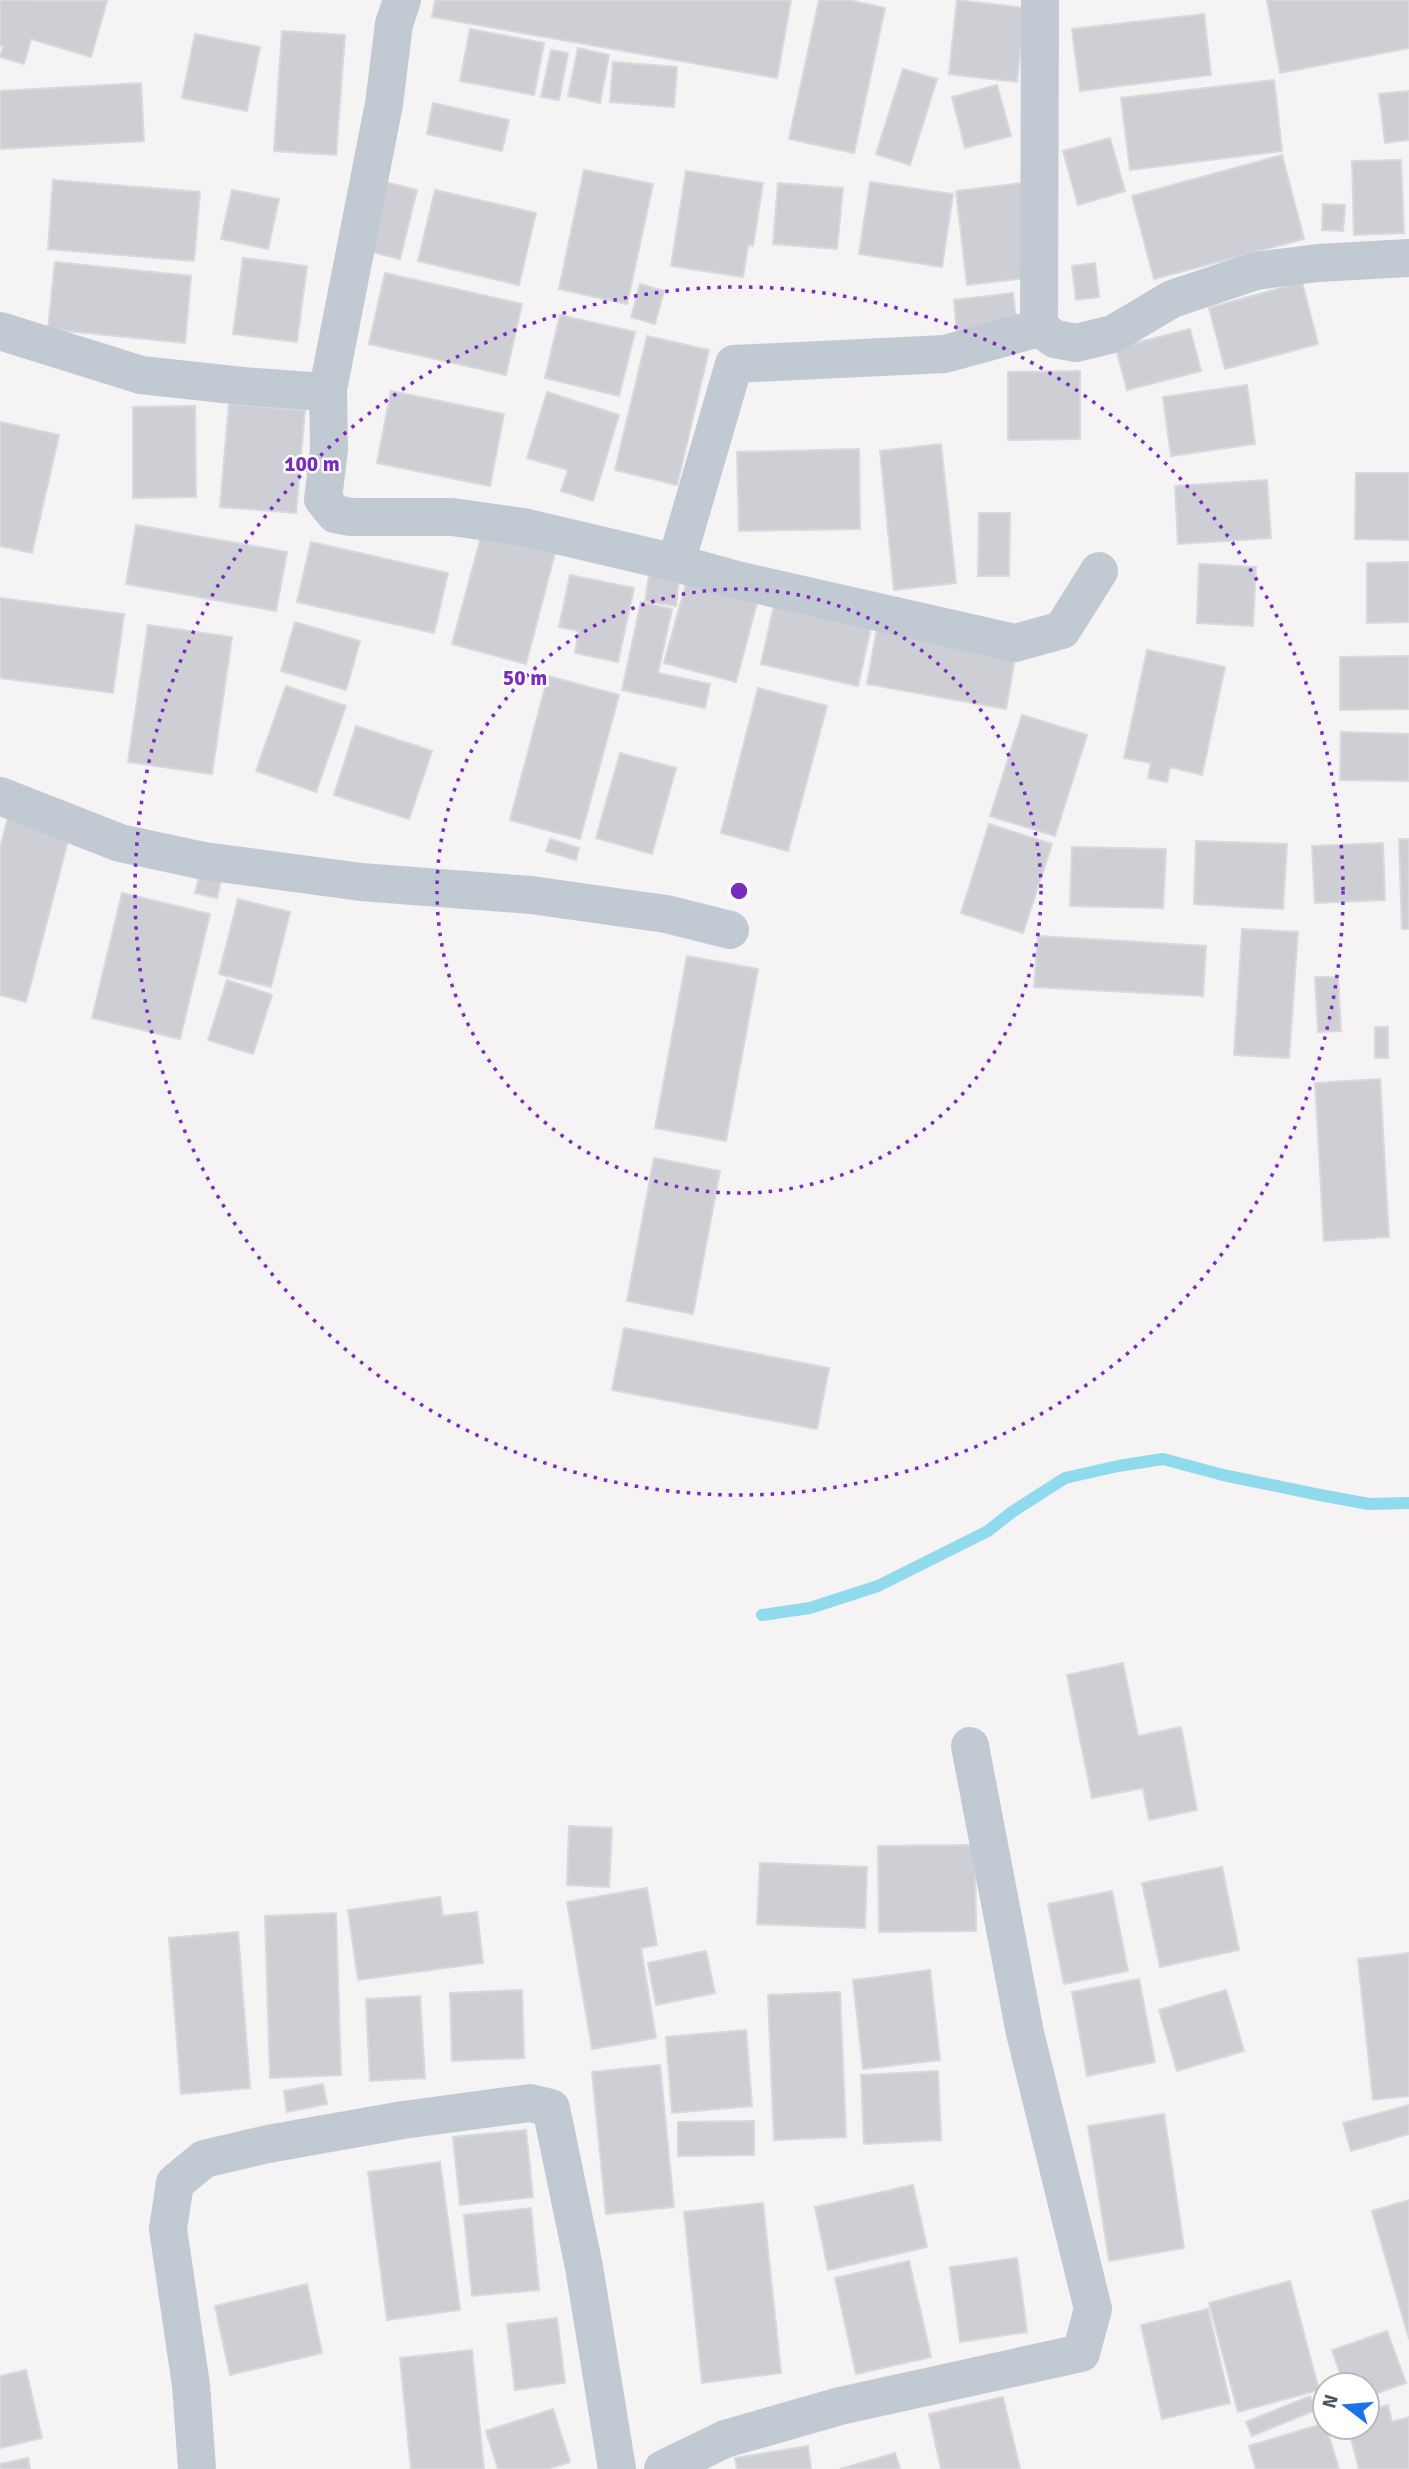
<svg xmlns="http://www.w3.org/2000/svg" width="1409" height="2469" font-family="Signika,sans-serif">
	<rect width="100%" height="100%" fill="#f5f3f3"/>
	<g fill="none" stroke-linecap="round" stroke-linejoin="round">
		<path stroke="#90daee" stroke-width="12" d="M762 1615 810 1608 878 1586 988 1531 1012 1512 1065 1478 1118 1466 1163 1459 1223 1475 1320 1495 1369 1504 1409 1503"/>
	</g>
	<g fill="#cdcfd5" stroke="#d7d9de" stroke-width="2">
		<path d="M0 0 107 1 91 57 31 39 24 64 0 57 3 46H0Z"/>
		<path d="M435 0H791L777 78 432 17Z"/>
		<path d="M819 0H849L885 8 854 153 789 139Z"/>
		<path d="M957 0 1025 8 1017 82 949 74Z"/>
		<path d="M1267 0H1409V48L1280 73Z"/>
		<path d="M1204 14 1211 75 1080 91 1072 29Z"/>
		<path d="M470 29 544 43 534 95 460 81Z"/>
		<path d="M282 31 345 35 336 155 274 151Z"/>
		<path d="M195 34 260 47 247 111 182 98Z"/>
		<path d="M578 48 609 55 600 103 568 96Z"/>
		<path d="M551 50 568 53 559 100 541 97Z"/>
		<path d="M613 62 677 67 674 107 610 102Z"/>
		<path d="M903 69 937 79 910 165 876 154Z"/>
		<path d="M1274 80 1282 151 1130 170 1121 98Z"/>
		<path d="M141 83 144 141 0 149V91Z"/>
		<path d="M997 85 1011 136 965 148 952 97Z"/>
		<path d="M1409 91V140L1385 143 1379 94Z"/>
		<path d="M433 103 509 120 502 151 427 134Z"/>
		<path d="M1110 138 1125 191 1078 205 1063 151Z"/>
		<path d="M1282 155 1304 239 1154 279 1132 196Z"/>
		<path d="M1401 160 1404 233 1354 235 1352 161Z"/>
		<path d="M584 170 653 184 627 304 559 289Z"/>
		<path d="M686 171 763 183 753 246 748 245 743 277 671 266Z"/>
		<path d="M53 180 200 192 194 261 48 249Z"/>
		<path d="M381 181 417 190 400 259 364 250Z"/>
		<path d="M870 182 953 194 942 267 859 254Z"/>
		<path d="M778 183 843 188 837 249 773 244Z"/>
		<path d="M1022 183 1034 277 967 285 956 191Z"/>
		<path d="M232 190 279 199 268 249 221 239Z"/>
		<path d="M435 190 536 213 519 285 418 261Z"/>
		<path d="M1323 204 1345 205 1343 231 1322 230Z"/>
		<path d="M243 258 307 266 297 342 233 334Z"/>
		<path d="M55 262 191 276 185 343 48 329Z"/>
		<path d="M1095 263 1099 297 1076 300 1072 266Z"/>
		<path d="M385 273 522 304 506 375 369 344Z"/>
		<path d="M1302 282 1318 344 1225 369 1209 308Z"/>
		<path d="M640 284 664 291 655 324 631 317Z"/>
		<path d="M1013 293 1017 327 957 334 954 300Z"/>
		<path d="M560 315 635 332 619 396 545 378Z"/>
		<path d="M1190 329 1201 371 1127 390 1116 348Z"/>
		<path d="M647 336 709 350 677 485 615 470Z"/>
		<path d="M1080 371V439L1008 440V372Z"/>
		<path d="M1247 385 1255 444 1171 456 1163 397Z"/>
		<path d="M391 391 504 414 490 486 377 463Z"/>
		<path d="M547 392 619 415 593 501 561 491 568 470 527 458Z"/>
		<path d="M229 404 305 410 296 513 220 507Z"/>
		<path d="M195 406 196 497 133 498V407Z"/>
		<path d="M0 422 59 435 32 553 0 546Z"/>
		<path d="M941 444 956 583 894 590 880 451Z"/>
		<path d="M859 449 860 529 739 531 737 452Z"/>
		<path d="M1356 473H1409V540L1355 539Z"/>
		<path d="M1267 480 1271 538 1178 544 1175 486Z"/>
		<path d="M979 513H1010L1009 576H978Z"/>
		<path d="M136 525 287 552 276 611 126 584Z"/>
		<path d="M482 533 555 553 526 664 452 644Z"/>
		<path d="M311 542 448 573 434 633 297 602Z"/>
		<path d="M1409 562V622L1367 623V563Z"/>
		<path d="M1199 564 1256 567 1253 626 1197 623Z"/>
		<path d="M570 575 634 588 618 662 575 653 579 631 559 627Z"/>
		<path d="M649 575 679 579 676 606 645 601Z"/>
		<path d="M687 580 758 599 736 682 664 663Z"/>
		<path d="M0 598 124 614 113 693 0 678Z"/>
		<path d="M641 602 672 609 658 673 710 684 705 708 622 690Z"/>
		<path d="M774 605 871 627 858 686 761 664Z"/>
		<path d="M295 622 360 641 346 690 281 671Z"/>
		<path d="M148 625 232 637 212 774 128 762Z"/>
		<path d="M877 628 1016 653 1006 709 867 684Z"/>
		<path d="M1147 650 1225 667 1202 775 1170 767 1167 782 1148 778 1151 763 1124 758Z"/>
		<path d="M1409 656V709L1340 710V657Z"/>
		<path d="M548 676 619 695 580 839 510 820Z"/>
		<path d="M286 686 346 706 316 792 256 771Z"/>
		<path d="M758 688 827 706 788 851 721 833Z"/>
		<path d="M1022 715 1087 735 1055 836 990 816Z"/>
		<path d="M356 726 432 751 409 819 334 795Z"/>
		<path d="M1341 732 1409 734V781L1340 780Z"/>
		<path d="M620 753 676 768 652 854 596 838Z"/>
		<path d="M8 817 70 833 26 1002 0 995V848Z"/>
		<path d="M989 824 1052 844 1023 933 961 913Z"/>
		<path d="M550 839 579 848 576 860 546 851Z"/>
		<path d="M1399 839H1409V929H1402Z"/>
		<path d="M1196 841 1287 844 1283 909 1194 904Z"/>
		<path d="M1383 843 1385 900 1315 903 1312 846Z"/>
		<path d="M1072 847 1166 849 1163 908 1070 906Z"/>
		<path d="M202 867 223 872 217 898 195 893Z"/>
		<path d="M122 893 210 914 180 1039 92 1018Z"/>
		<path d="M238 899 290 912 271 987 219 974Z"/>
		<path d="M1242 929 1298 932 1289 1058 1234 1055Z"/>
		<path d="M1038 936 1206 946 1203 996 1034 987Z"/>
		<path d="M687 956 758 969 726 1141 655 1128Z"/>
		<path d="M1315 977H1338L1341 1031 1318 1032Z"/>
		<path d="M227 980 272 995 253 1054 208 1040Z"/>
		<rect x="1375" y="1027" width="13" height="31"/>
		<path d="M1380 1079 1389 1237 1324 1241 1315 1083Z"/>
		<path d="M654 1158 720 1171 693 1314 627 1301Z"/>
		<path d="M624 1328 829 1368 817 1429 612 1390Z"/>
		<path d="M1123 1663 1138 1736 1181 1727 1197 1810 1149 1820 1143 1788 1092 1798 1067 1675Z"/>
		<path d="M569 1826 612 1828 609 1887 567 1885Z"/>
		<path d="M975 1845 976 1931 879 1932 878 1846Z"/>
		<path d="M760 1863 867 1867 865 1928 757 1924Z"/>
		<path d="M1222 1867 1239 1950 1160 1967 1142 1883Z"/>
		<path d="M647 1888 657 1945 641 1948 656 2038 592 2049 567 1902Z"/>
		<path d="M1112 1891 1128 1971 1064 1984 1048 1904Z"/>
		<path d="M440 1897 443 1916 477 1912 483 1963 358 1980 348 1910Z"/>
		<path d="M336 1913 341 2075 270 2078 265 1916Z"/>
		<path d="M238 1932 250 2088 181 2094 169 1938Z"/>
		<path d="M706 1951 715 1993 656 2005 648 1963Z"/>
		<path d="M1409 1953V2096L1373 2100 1358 1959Z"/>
		<path d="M930 1970 940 2060 863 2069 853 1980Z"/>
		<path d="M1139 1979 1155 2062 1087 2076 1072 1992Z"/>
		<path d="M522 1990 524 2058 452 2061 450 1993Z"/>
		<path d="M1226 1990 1244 2051 1177 2071 1159 2010Z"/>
		<path d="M840 1992 846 2137 774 2140 768 1995Z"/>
		<path d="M420 1996 425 2078 370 2081 366 1999Z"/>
		<path d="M746 2030 752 2106 672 2113 666 2037Z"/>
		<path d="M660 2065 674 2207 606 2214 592 2072Z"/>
		<path d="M938 2071 941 2140 864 2144 861 2075Z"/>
		<path d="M323 2084 327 2104 287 2112 284 2091Z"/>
		<path d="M1409 2105V2134L1351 2151 1343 2123Z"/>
		<path d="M1164 2114 1184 2248 1109 2261 1088 2126Z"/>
		<path d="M754 2121V2155L678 2156V2122Z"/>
		<path d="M526 2130 533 2197 460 2205 453 2137Z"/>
		<path d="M440 2162 460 2310 387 2320 368 2172Z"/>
		<path d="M913 2185 927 2247 828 2270 815 2207Z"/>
		<path d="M1409 2200V2339L1372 2211Z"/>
		<path d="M763 2203 781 2373 702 2383 684 2212Z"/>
		<path d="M531 2208 539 2290 472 2296 464 2215Z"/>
		<path d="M1017 2258 1027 2332 960 2342 950 2267Z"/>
		<path d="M909 2261 931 2357 856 2374 835 2278Z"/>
		<path d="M1290 2281 1319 2390 1238 2412 1209 2303Z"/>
		<path d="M307 2284 322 2353 230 2375 215 2306Z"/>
		<path d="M1208 2309 1230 2403 1162 2419 1141 2325Z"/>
		<path d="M557 2318 565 2383 515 2390 507 2324Z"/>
		<path d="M1387 2331 1406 2383 1367 2397V2385H1344L1332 2350Z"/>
		<path d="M472 2350 484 2469H411L400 2358Z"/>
		<path d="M26 2370 42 2438 0 2448V2376Z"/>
		<path d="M1310 2396 1316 2410 1252 2436 1246 2422Z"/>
		<path d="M1003 2397 1020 2469H941L929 2414Z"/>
		<path d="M1388 2405 1392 2422 1409 2417V2469H1359L1348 2427H1367V2411Z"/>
		<path d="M553 2409 570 2462 547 2469H498L486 2431Z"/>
		<path d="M1325 2423 1339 2469H1256L1249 2446Z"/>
		<path d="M808 2446 811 2469H737L735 2458Z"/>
		<path d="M895 2453 900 2469H840Z"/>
		<path d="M28 2458 30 2469H0V2464Z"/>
	</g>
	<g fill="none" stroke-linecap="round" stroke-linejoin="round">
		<g stroke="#c1cad2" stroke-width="38">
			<path d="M1039 328 1055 339 1076 343 1113 334 1172 299 1256 271 1318 263 1409 258"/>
			<path d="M1039 328 1040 0"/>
			<path d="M0 331 141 375 242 386 311 391 328 389 329 449 323 499 335 514 351 517H452L523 527 676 563 737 580 1015 643 1062 630 1099 571"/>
			<path d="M328 389 384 104 394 24 402 0"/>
			<path d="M676 563 734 364 945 354 1039 328"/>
			<path d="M0 796 120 843 204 861 361 882 531 895 666 914 730 930"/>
			<path d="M197 2469 191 2385 168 2229 175 2183 204 2159 268 2144 403 2120 530 2103 551 2108 584 2267 617 2469"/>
			<path d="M663 2469 725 2439 840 2406 1081 2353 1093 2309 1025 2033 970 1746"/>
		</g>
	</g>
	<g fill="none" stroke="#7b2cbf" stroke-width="3.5" stroke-dasharray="3.5 7">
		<circle cx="739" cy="891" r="302"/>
		<circle cx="739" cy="891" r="604"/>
	</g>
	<circle cx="739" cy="891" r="10" fill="#7b2cbf" stroke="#fff" stroke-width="3.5"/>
	<g font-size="21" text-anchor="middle" font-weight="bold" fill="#7b2cbf" stroke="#fff" stroke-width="5" stroke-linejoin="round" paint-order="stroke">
		<text x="312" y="471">100 m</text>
		<text x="525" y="685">50 m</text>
	</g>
	<g transform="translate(1346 2406) rotate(286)"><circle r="33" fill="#ffffff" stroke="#b7bbc0" stroke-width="2"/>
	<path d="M0-5L12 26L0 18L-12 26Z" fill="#1a73e8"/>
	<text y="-10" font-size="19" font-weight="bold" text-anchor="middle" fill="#4a5661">N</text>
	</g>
</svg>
